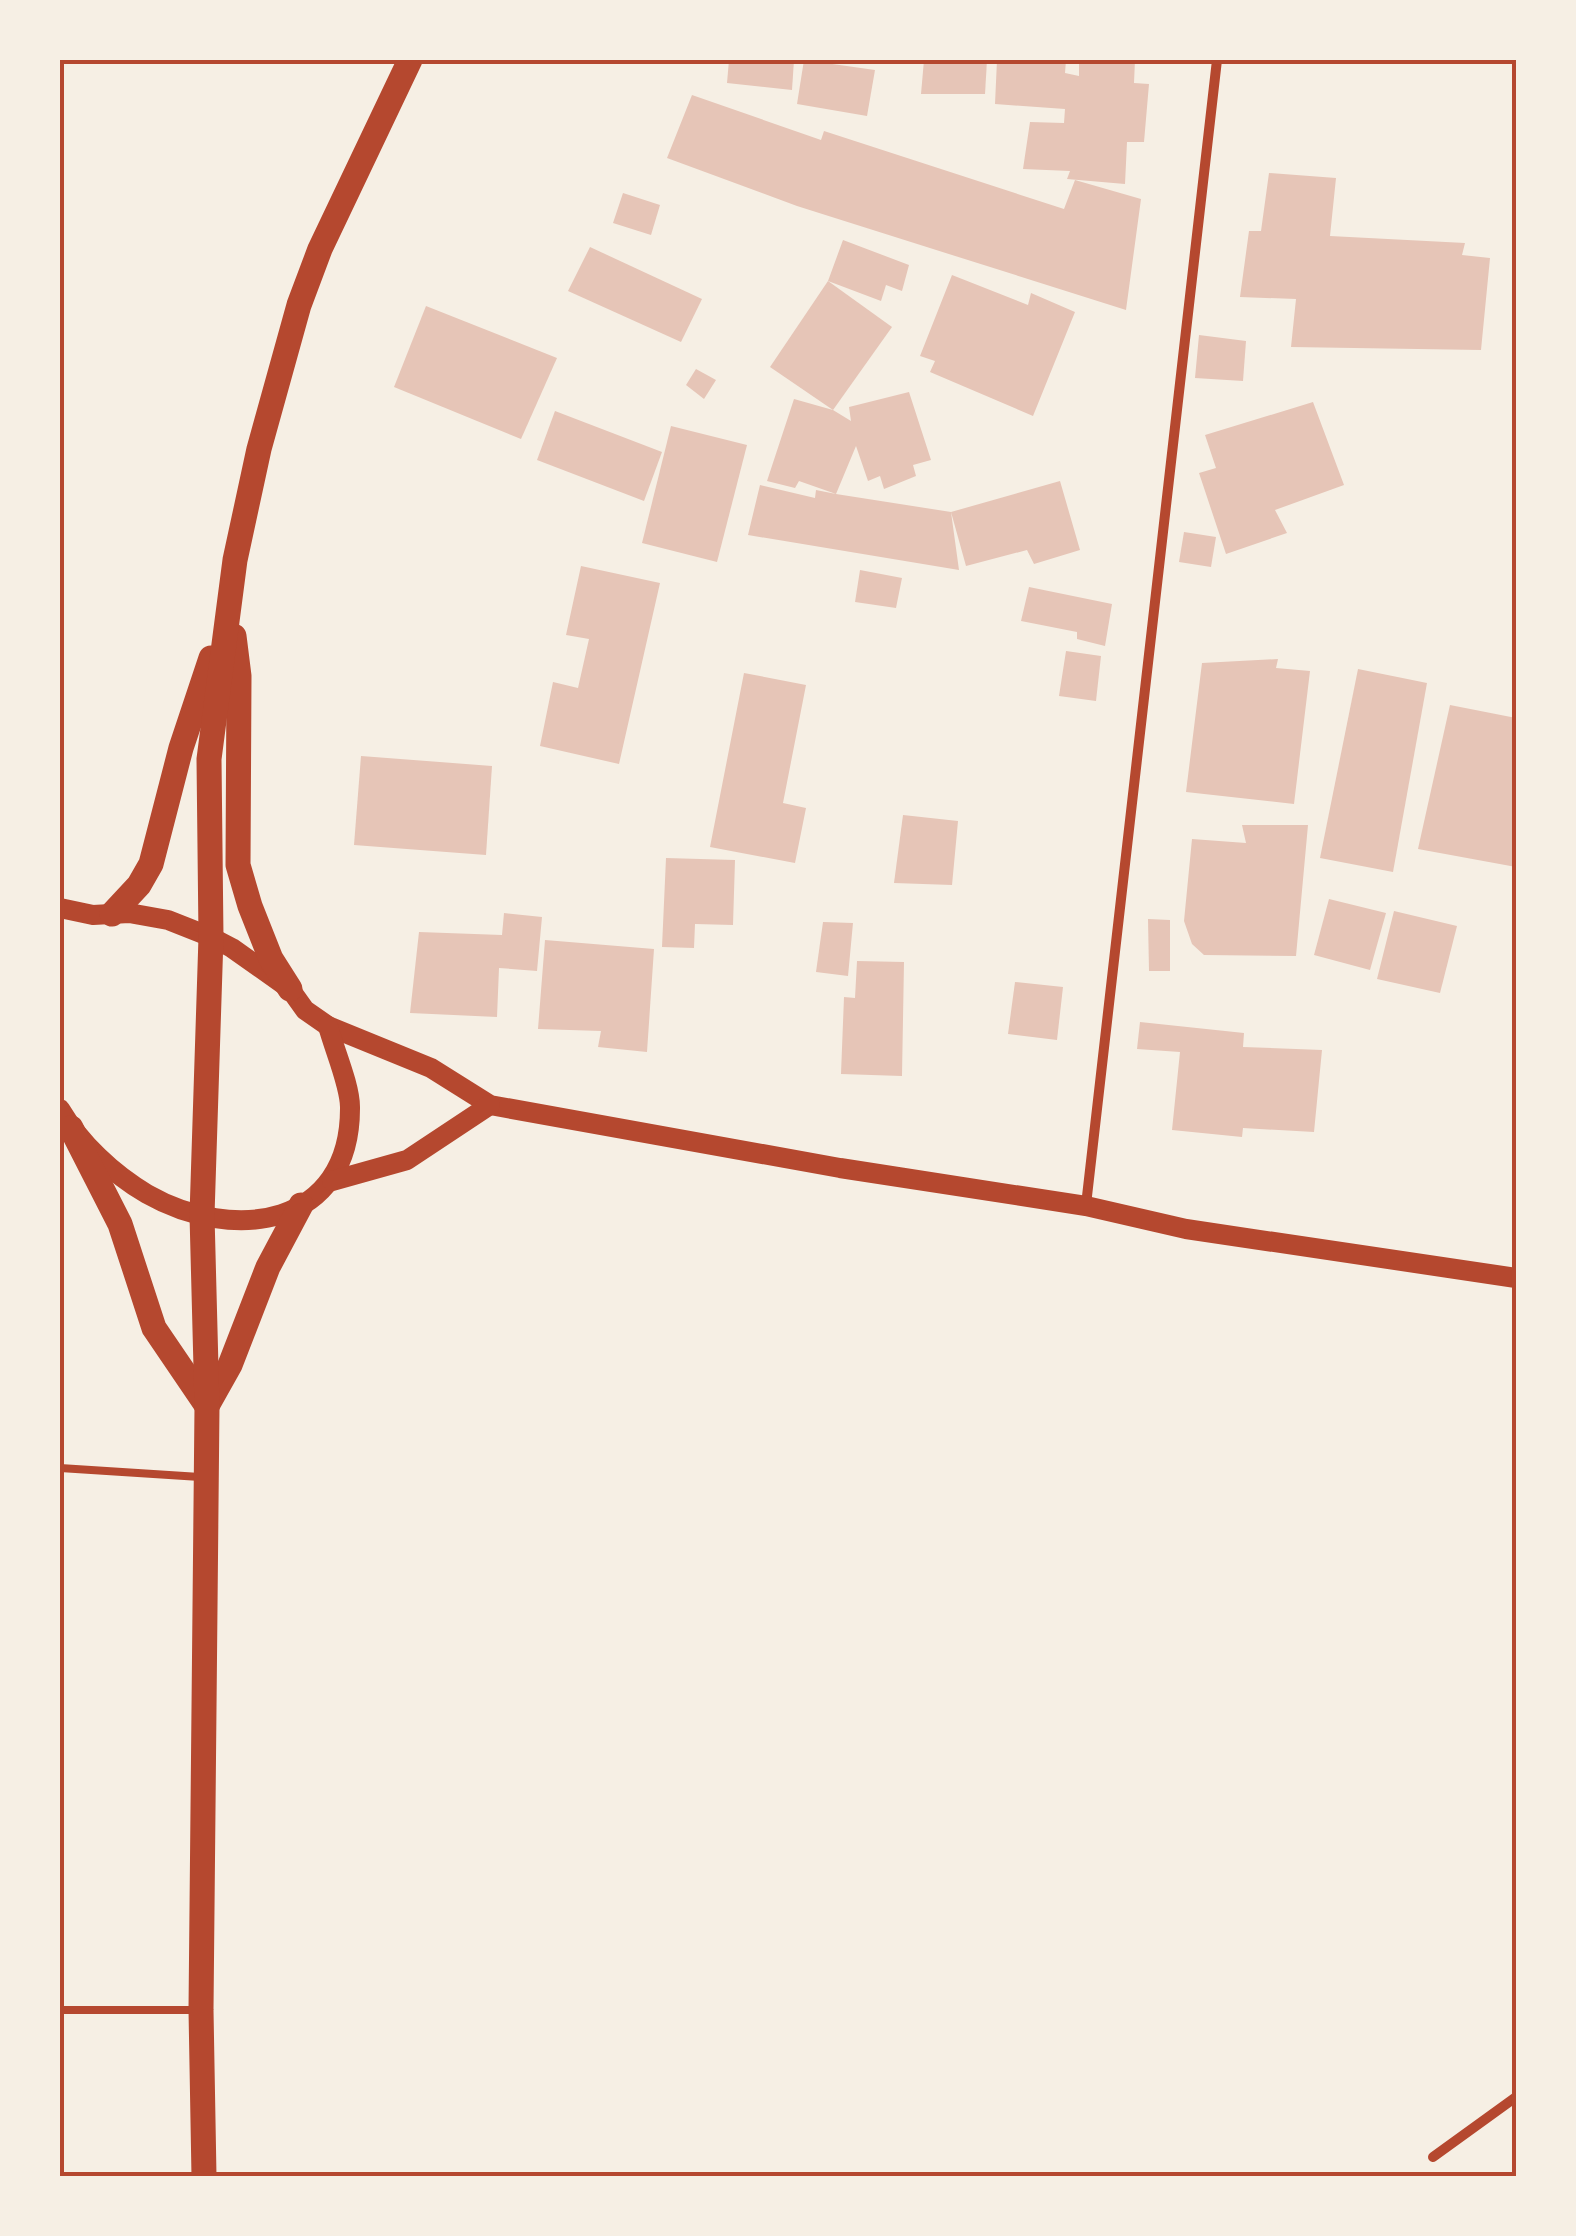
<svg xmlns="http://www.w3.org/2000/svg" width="1576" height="2236" font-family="Merriweather,serif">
	<rect width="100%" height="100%" fill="#f6efe4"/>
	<g fill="#e6c5b7">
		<path d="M729 60H794L792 90 727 83Z"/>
		<path d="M804 60 875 70 867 116 797 104Z"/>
		<path d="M924 60H987L985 94H921Z"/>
		<path d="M997 60H1066L1065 73 1079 76V60H1135L1134 83 1149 84 1144 142H1127L1125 184 1067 179 1070 171 1023 169 1030 122 1064 123 1065 109 995 104Z"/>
		<path d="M692 95 821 140 824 131 1064 209 1075 180 1141 199 1126 310 797 206 667 158Z"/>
		<path d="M1269 173 1336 178 1330 236 1465 243 1462 255 1490 258 1481 350 1291 347 1296 299 1240 297 1249 231H1261Z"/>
		<path d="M623 193 660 205 651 235 613 223Z"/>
		<path d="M843 240 909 265 902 291 886 285 881 301 828 281Z"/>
		<path d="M590 247 702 299 681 342 568 291Z"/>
		<path d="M952 275 1028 305 1031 293 1075 312 1033 416 930 372 935 361 920 356Z"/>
		<path d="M828 281 892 327 833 410 770 367Z"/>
		<path d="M426 306 557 358 521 439 394 387Z"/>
		<path d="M1199 335 1246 341 1243 381 1195 378Z"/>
		<path d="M696 369 716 380 704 399 686 385Z"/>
		<path d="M909 392 931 460 913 465 916 476 884 489 880 476 868 481 856 446 836 494 951 512 1060 481 1080 550 1034 564 1027 550 966 566 951 512 959 570 748 535 760 485 815 498 816 490 836 494 799 481 795 488 767 481 794 399 833 410 851 421 849 407Z"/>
		<path d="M1313 402 1344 485 1275 510 1287 533 1226 554 1199 473 1216 468 1205 435Z"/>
		<path d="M555 411 662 452 644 501 537 460Z"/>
		<path d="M671 426 747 445 717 562 642 543Z"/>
		<path d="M1184 532 1216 537 1211 567 1179 562Z"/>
		<path d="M581 566 660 583 619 764 540 746 553 682 578 688 589 639 566 635Z"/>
		<path d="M860 570 902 578 896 608 855 602Z"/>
		<path d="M1029 587 1112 604 1105 646 1077 639V632L1021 621Z"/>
		<path d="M1066 651 1101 656 1096 701 1059 696Z"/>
		<path d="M1278 659 1276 668 1310 671 1294 804 1186 792 1202 663Z"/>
		<path d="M1358 669 1427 683 1393 872 1320 858Z"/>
		<path d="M744 673 806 685 783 803 806 808 795 863 710 847Z"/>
		<path d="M1450 705 1516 718V867L1418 849Z"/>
		<path d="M361 756 492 766 486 855 354 845Z"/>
		<path d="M903 815 958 821 952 885 894 883Z"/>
		<path d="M1242 825H1308L1296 956 1204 955 1192 944 1184 921 1192 839 1246 843Z"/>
		<path d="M666 858 735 860 733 925 695 924 694 948 662 947Z"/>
		<path d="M1329 899 1386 913 1370 970 1314 955Z"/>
		<path d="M1394 911 1457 926 1440 993 1377 979Z"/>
		<path d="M504 913 542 917 537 971 499 968 497 1017 410 1013 419 932 502 935Z"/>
		<path d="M1148 919 1170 920V971H1149Z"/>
		<path d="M823 922 853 923 848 976 816 972Z"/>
		<path d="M545 940 654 949 647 1052 598 1047 601 1031 538 1029Z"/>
		<path d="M857 961 904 962 902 1076 841 1074 844 997 855 998Z"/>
		<path d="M1015 982 1063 987 1057 1040 1008 1034Z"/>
		<path d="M1140 1022 1244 1033 1243 1047 1322 1050 1314 1132 1243 1128 1242 1137 1172 1130 1180 1052 1137 1049Z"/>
	</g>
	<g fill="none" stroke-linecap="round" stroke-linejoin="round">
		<g stroke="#b5482f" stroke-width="8">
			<path d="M60 1468 200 1477"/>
			<path d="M62 2010H197"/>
		</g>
		<g stroke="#b5482f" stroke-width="10">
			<path d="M1086 1205 1217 60"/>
			<path d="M1433 2157 1516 2097"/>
		</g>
		<g stroke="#b5482f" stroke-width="20">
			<path d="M60 908 93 915 129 913 168 920 211 937 232 948 290 989 305 1010 328 1026 431 1068 490 1105 840 1168 1086 1206 1186 1229 1516 1278"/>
			<path d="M60 1109C80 1143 113 1174 147 1194 233 1243 351 1228 350 1107 350 1085 334 1049 328 1026"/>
			<path d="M332 1181 407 1160 490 1105"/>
		</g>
		<g stroke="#b5482f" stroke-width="25">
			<path d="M234 636 239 676 238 865 250 906 271 959 290 989"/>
			<path d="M112 914 139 885 151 864 181 748 211 658"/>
			<path d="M71 1128 120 1224 154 1328 207 1406"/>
			<path d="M207 1406 230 1365 268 1267 301 1205"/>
			<path d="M204 2176 201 2010 207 1406 202 1215 211 937 209 759 235 560 259 449 299 305 320 249 410 60"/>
		</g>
	</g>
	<rect width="1576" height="2236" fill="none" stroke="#f6efe4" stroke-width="125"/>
	<rect x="62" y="62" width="1452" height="2112" fill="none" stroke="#b5482f" stroke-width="4"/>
</svg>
